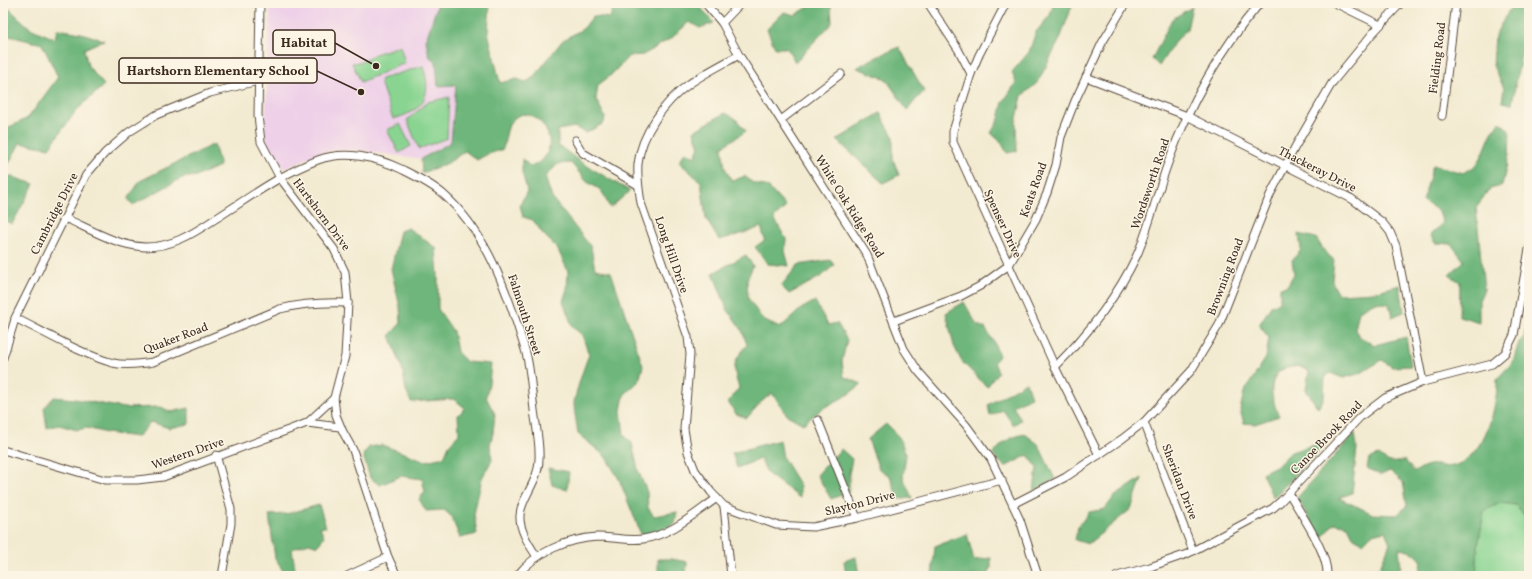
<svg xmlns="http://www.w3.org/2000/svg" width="1532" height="579" font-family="Vollkorn,serif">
	<rect width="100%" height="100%" fill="#fcf5e5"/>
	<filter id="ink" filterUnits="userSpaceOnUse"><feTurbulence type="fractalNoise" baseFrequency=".025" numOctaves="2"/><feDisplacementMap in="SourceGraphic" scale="8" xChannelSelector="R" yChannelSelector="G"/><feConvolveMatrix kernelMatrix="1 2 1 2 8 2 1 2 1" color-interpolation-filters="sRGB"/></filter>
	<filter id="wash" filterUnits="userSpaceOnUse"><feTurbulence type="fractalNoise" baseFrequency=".012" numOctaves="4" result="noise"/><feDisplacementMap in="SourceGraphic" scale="16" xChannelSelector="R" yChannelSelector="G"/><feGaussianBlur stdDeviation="0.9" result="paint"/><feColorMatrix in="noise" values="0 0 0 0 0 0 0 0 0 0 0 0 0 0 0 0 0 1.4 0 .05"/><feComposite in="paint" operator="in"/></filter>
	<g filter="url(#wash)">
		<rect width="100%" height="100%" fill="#f3ebd1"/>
		<path fill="#eed0e8" d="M270 3H438L426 40 429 55 436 62 438 86 456 85 451 142 421 159 360 151 335 150 319 153 284 169 268 144 265 132Z"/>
		<g fill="#89d491" stroke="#627f58">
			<path d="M400 46 405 63 361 82 352 63 360 62 375 54Z"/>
			<path d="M423 66C433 96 423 111 393 119L380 82 381 79Z"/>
			<path d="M449 97 447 138 419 149 407 120 428 102Z"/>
			<path d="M400 124 411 146 399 153 387 130Z"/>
			<path d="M1500 503 1516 505 1529 521V576H1476L1478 546 1484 511Z"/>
		</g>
		<g fill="#6eb67b" stroke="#54704c">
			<path d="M438 3H490L488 32 500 83 517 79 526 82 534 77 562 41 584 28 593 16 610 18 614 3H697L714 23 700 28 689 22 673 37 643 55 629 56 610 76 598 85 596 99 605 117 604 123 586 133 574 127 558 130V145L582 163 630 191 610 208 601 190 587 182 571 163 558 164 545 177 552 198 591 247 595 269 611 272 643 366 639 381 624 395 621 411 624 435 632 443 638 470 647 492 648 508 654 516 677 512 675 524 642 537 619 479 605 456 578 434C577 424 574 413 574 403 575 395 585 363 589 355L582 335 572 326 563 301 567 289 568 271 557 248 543 234 533 220 523 217 520 205 527 191 522 172V159L531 167C535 164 541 162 544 158 563 135 526 95 509 125 506 132 505 142 503 149L486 155 477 160 465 151 448 163 422 173 421 159 451 142 456 85 438 86 436 62 429 56 426 40Z"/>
			<path d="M815 3H828L831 7 832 23 795 62 787 48H775L767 29 784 12 795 15Z"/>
			<path d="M1054 3H1073L1060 39 1038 82 1022 96 1016 123 1017 151 1007 153 1001 142 991 133 999 119 1003 102 1016 83 1012 72 1029 52 1036 32 1050 15Z"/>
			<path d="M6 6 30 28 55 39 57 29 81 33 104 40 84 49 88 66 104 85 76 111 49 148 20 143 3 174 34 184 12 224 3 220V130L28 118 58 77 42 44 9 36 3 41V10Z"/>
			<path d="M1192 7 1187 29 1174 43 1159 66 1152 59 1172 19Z"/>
			<path d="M1511 7 1529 11 1512 104 1502 102 1504 88 1493 66 1495 35Z"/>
			<path d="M899 47 924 91 907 110 886 79 857 68C869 59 885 54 899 47Z"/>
			<path d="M725 113 735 118 746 131 722 147 725 168 732 181 745 176 753 183 768 187 786 207 774 218 786 239 785 251 789 266 768 264 755 247 765 240 761 227 745 233 719 240 706 219 701 182 679 162 685 152 695 157 699 147 694 131Z"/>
			<path d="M880 113 893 136V159L899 175 883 183 837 140Z"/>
			<path d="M1500 122 1510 131 1509 155 1502 186 1490 189 1476 207 1484 290 1479 300V322L1459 316 1460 282 1449 275 1464 261 1451 244 1435 243 1430 235 1443 223 1439 211 1423 201 1433 165 1463 173C1467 170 1474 168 1477 164 1487 151 1488 133 1500 122Z"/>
			<path d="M214 144 220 166 197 176 182 178 133 205 128 199 140 181Z"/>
			<path d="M408 228 436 248 438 275V309L453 331 457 352 467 362 491 364 489 384 486 397 495 414 493 433 490 445 492 460 482 478 474 514 477 534 460 538 451 516 444 510 426 511 419 499 425 492 422 479 401 476 380 485 370 478 363 455 369 447 382 445 426 461 444 457 449 445 459 434 458 415 465 408 454 399 411 402 406 391 403 372 390 335 401 323 400 307 391 269 400 231Z"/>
			<path d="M1299 234 1316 238 1325 252 1334 260 1332 281 1338 294 1374 292 1400 285 1404 312 1392 317 1389 304 1375 302 1359 311 1355 330 1360 337 1375 345 1406 337 1411 366 1392 367 1382 360 1361 373 1343 378 1330 373 1325 378 1324 398 1318 408 1306 390 1309 371 1298 366C1293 367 1284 368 1280 371 1266 383 1273 402 1279 416L1255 424 1244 423 1240 410 1244 392 1266 358 1269 338 1259 325 1271 306 1280 302V287L1287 286 1294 274 1292 260 1301 250Z"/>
			<path d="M746 255 753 266 747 280 748 298 763 320 780 328 801 309 815 301 828 325 837 323 847 340 842 361 844 377 862 384 846 396 823 408 803 424 787 415 772 393 760 403 747 418 736 414 728 402 739 388C732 367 733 361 747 345L742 330 727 309 713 273Z"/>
			<path d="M830 260 834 265 822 276 789 294 781 286 798 265Z"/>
			<path d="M964 302 977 325 985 328 994 342 999 356 994 362 998 372 987 387 962 362 954 346 946 313Z"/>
			<path d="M1529 307V521L1516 505 1500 503 1484 511 1478 546 1476 576H1419L1421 560 1414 553 1399 548 1401 567 1389 576H1363L1365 568 1379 569 1390 543 1385 531 1372 534 1363 543 1354 538 1348 526 1334 523 1321 539 1297 498 1355 433 1357 448 1352 493 1339 498 1373 514 1397 515 1407 506 1403 482 1390 471 1380 475 1367 468 1369 459 1379 455C1388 463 1393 464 1404 460L1415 472C1436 457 1439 471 1456 465 1485 455 1498 406 1497 379L1513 362 1519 342 1524 337Z"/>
			<path d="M1026 382 1031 397 1013 406 1021 420 1013 425 1003 410 990 416 988 405Z"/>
			<path d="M54 397 75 399 124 408 161 407 171 412 189 408V424L169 428 151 422 137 437 106 433 87 428 77 430 59 425 47 428 44 408Z"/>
			<path d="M886 424 899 437 906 454 903 477 912 498 898 499 890 476 879 469 868 439Z"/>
			<path d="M1025 434 1038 444 1055 479 1034 491 1037 467 1028 455 1005 467 993 455C1002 442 1010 437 1025 434Z"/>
			<path d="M780 440 783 458 800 486V498L768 474 760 459 737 468 732 453Z"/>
			<path d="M1327 443 1273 498 1262 473 1278 465 1291 452 1310 446Z"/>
			<path d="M841 449 852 459 849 474V492L831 499 817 475Z"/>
			<path d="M548 468 569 472 567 490 552 485Z"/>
			<path d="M1142 478 1131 509 1088 544 1075 540 1078 527 1089 512 1105 509 1114 497Z"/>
			<path d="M319 505 326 527H320L324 536 318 546 309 543 292 549 295 568 288 576H286L275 558 269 515 286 514Z"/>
			<path d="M967 534 974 560 991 558V567L988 576H932L935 546Z"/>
			<path d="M856 557 859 576H846L844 561Z"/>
			<path d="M658 559H672L687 562 686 576H658Z"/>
		</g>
	</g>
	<g filter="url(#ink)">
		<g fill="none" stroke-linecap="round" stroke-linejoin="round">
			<g stroke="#574739" stroke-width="9">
				<g id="minor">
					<path d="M260 3 258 115 261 142 280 178 334 249 345 272 348 303 345 356 334 398 336 415 343 432 353 450 388 557 397 576"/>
					<path d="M705 3 722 23 739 55 867 255 904 349 918 371 966 425 991 459 1020 520 1038 576"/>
					<path d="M928 3 958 49 971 74 953 131V142L958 153 1055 367 1099 455"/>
					<path d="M1335 3 1380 25"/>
					<path d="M722 23 741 3"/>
					<path d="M739 55C723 64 705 73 689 84 665 101 641 134 638 164 637 178 639 190 641 203L688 337 690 354 684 429 688 452 695 470 711 492 724 506 776 525 813 527 857 518 1002 480"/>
					<path d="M971 74 979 55 1006 3"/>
					<path d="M1086 77 1187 116 1352 199 1382 222 1390 232 1396 246 1423 382"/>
					<path d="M1442 116 1456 3"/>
					<path d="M781 120 841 74"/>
					<path d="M575 140 583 153 638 185"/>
					<path d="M65 218C90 229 117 246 145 247 171 247 191 235 212 221 246 200 280 174 318 160 344 150 376 157 401 169 415 176 430 183 443 194 482 228 502 278 518 327 521 338 526 350 528 362 531 378 532 394 534 410 536 426 540 443 539 459 539 482 520 499 520 516 519 530 530 546 537 557"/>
					<path d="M15 318C44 332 83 355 113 363 126 366 140 364 153 362L280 309C303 303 324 302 348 303"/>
					<path d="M894 321 961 296 980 286 1009 265 1036 219 1047 193 1056 165 1061 137 1075 101 1102 43 1126 3"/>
					<path d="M3 358 16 316 86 175 105 153 129 132 156 115 210 93 258 81"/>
					<path d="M1055 367C1088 334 1117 297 1137 255 1150 225 1157 193 1168 163 1189 105 1220 50 1260 3"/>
					<path d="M818 420 857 518"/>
					<path d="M1144 422 1193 551"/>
					<path d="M307 423 334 398"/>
					<path d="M3 450 105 480H137L163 477 307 423 340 427"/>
					<path d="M216 455 231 509V524L222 576"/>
					<path d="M1289 493C1300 513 1329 553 1327 576"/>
					<path d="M1013 504 1066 477 1122 439 1144 422 1191 371 1219 325 1270 195 1295 147 1332 83 1372 34 1401 3"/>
					<path d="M724 506 731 576"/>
					<path d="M347 576 388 557"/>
					<path d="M517 576C535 552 568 539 597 537 612 537 628 541 643 539 671 535 694 514 717 498"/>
					<path d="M1117 576 1150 567 1187 554 1273 508 1281 501 1360 417 1385 398 1423 382 1492 364 1505 353 1514 335 1529 249"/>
				</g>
			</g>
			<use href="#minor" stroke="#fff" stroke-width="7"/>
		</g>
	</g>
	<g text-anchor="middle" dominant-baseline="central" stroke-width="3" stroke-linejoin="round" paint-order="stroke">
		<g font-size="12" fill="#3b2a1e" stroke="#fcf5e5">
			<text transform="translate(1438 58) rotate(-83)">Fielding Road</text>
			<text transform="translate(1317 170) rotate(27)">Thackeray Drive</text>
			<text transform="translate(1151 184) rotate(-71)">Wordsworth Road</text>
			<text transform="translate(1034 190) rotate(-70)">Keats Road</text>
			<text transform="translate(849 207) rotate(58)">White Oak Ridge Road</text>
			<text transform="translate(55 214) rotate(-63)">Cambridge Drive</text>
			<text transform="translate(321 215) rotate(53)">Hartshorn Drive</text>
			<text transform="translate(1002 224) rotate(65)">Spenser Drive</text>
			<text transform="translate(671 255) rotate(71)">Long Hill Drive</text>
			<text transform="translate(1226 277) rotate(-69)">Browning Road</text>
			<text transform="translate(524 315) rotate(72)">Falmouth Street</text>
			<text transform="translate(176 339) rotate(-21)">Quaker Road</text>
			<text transform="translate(1327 438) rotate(-46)">Canoe Brook Road</text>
			<text transform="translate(188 454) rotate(-19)">Western Drive</text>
			<text transform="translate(1179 482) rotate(69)">Sheridan Drive</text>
			<text transform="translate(860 504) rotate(-14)">Slayton Drive</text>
		</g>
	</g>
	<path fill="none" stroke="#3b2a1e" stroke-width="1.5" d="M376 66L335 43M361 92L317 71"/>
	<g fill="#3b2a1e" stroke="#fcf5e5" stroke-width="1.5">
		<circle cx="376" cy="66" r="4"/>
		<circle cx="361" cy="92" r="4"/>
	</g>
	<g fill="#fcf5e5" stroke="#3b2a1e" stroke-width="1.5">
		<rect x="273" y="30" width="62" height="25" rx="4"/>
		<rect x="119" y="58" width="198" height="25" rx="4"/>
	</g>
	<g font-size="13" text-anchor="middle" font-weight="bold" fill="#3b2a1e">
		<text x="304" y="47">Habitat</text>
		<text x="218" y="75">Hartshorn Elementary School</text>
	</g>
	<rect width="1532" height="579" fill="none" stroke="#fcf5e5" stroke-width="16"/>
</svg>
